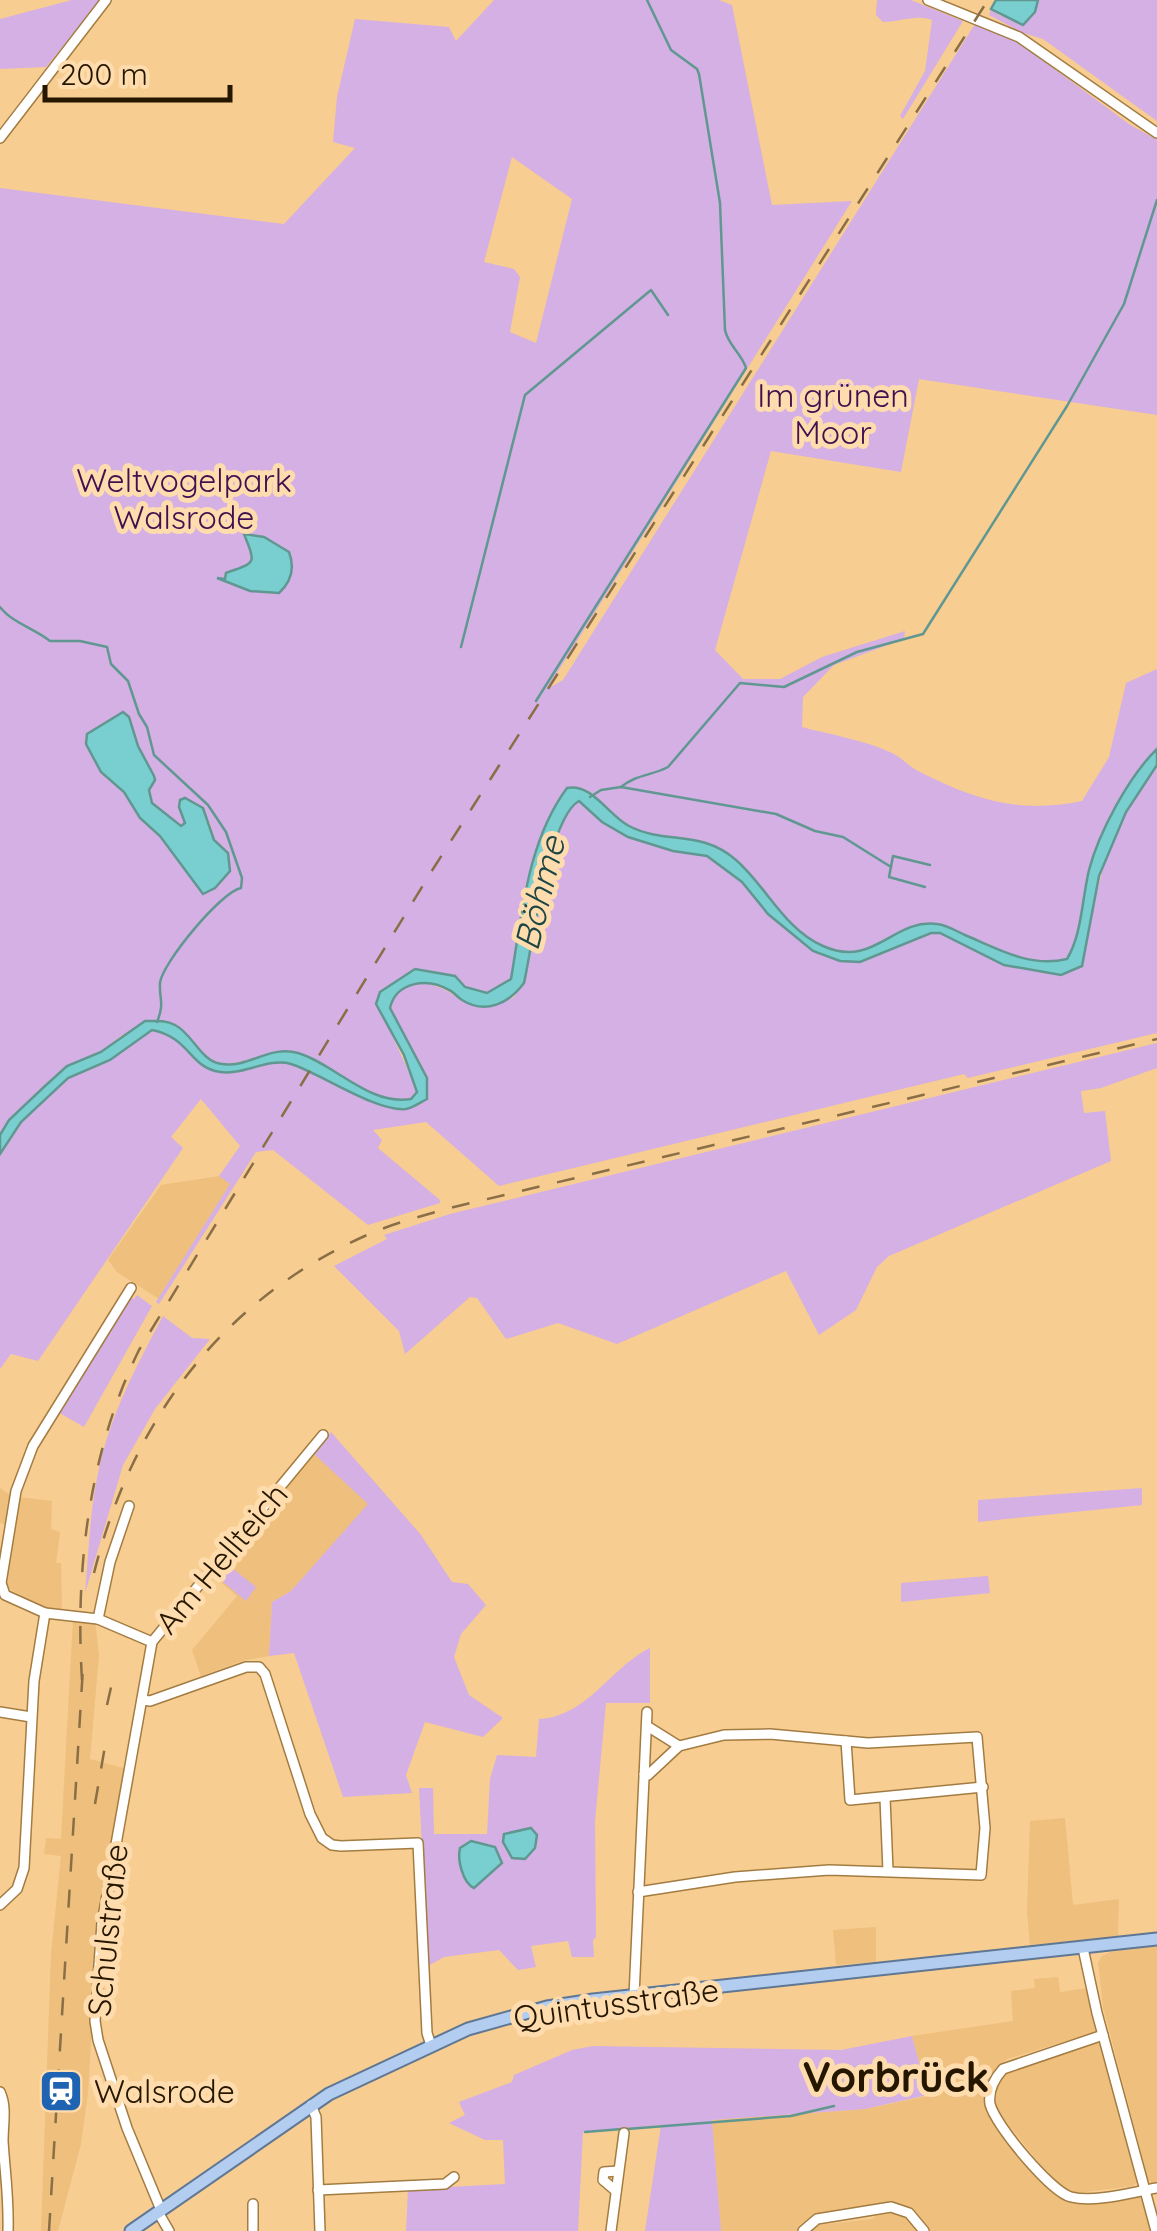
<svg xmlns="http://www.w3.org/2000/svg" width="1157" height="2231" font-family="Quicksand,sans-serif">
	<rect width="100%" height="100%" fill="#f7cd91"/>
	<g fill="#eebf7d">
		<path d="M219 1176 231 1183 159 1299 117 1272 108 1260 161 1185Z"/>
		<path d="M313 1453 369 1504 291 1591 272 1602 269 1656 242 1661 201 1676 192 1650 237 1596 211 1574Z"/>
		<path d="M0 1488 18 1500 19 1497 52 1501 51 1529 60 1532 56 1563H61L62 1610 41 1608 5 1586 13 1526 0 1523Z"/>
		<path d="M73 1620 95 1621 99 1655 90 1759 127 1769 98 1923 88 2093 81 2144 58 2231H41L51 1954 61 1856 44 1854 46 1838 61 1839Z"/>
		<path d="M1065 1818 1073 1905 1119 1899 1118 1937 1030 1945 1027 1911 1030 1821Z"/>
		<path d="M876 1927V1962L836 1965 833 1930Z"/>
		<path d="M1157 1946V2183H1151L1148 2179 1103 2007 1098 1963 1102 1956 1110 1952Z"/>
		<path d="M1058 1977 1060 1992 1087 1988 1098 2027 1096 2032 1007 2059 995 2070 988 2084 989 2113 1049 2190 1078 2202 1139 2194 1145 2197 1153 2231H927L902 2207 817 2217 805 2222 799 2231H721L712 2120 865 2109 928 2096 912 2036 1013 2021 1011 1991 1035 1988 1034 1979Z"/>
		<path d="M1096 2042 1103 2047 1138 2181 1133 2186 1077 2193 1057 2184 1051 2178 997 2110 995 2090 1001 2077 1013 2068Z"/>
		<path d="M894 2213 906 2217 917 2231H808L819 2225 872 2219 876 2216Z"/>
	</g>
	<g fill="#d4b0e4" fill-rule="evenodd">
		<path d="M72 0H101L46 67 0 69V19Z"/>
		<path d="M494 0H719L732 5 772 205 852 201 547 689 563 680 975 24 1018 42 1129 124 1157 140V415L919 379 901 472 771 451 715 650 743 679H780L822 657 905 631 904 639 834 665 803 697 802 727C831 735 865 740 892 753 901 757 908 766 918 771 975 800 1018 814 1082 801L1109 757 1126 683 1157 669V749L1104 829 1090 866 1074 947 1067 959C1030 968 999 950 965 935 957 931 947 925 937 924 893 918 874 968 823 946 785 930 766 886 736 860 701 829 666 845 629 826 608 815 592 783 567 788 527 842 522 915 512 979L487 993 465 987 455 976 380 992C384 1028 405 1058 417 1092L411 1099C370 1106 335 1064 298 1053 268 1045 232 1075 209 1059 197 1050 187 1036 177 1025L122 1035 101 1052 67 1066 9 1120 0 1135V188L284 224 355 148 333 142 337 97 355 19 449 27 456 41ZM512 157 572 199 536 343 510 332 520 277 514 269 484 262ZM123 712 155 781 149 790C151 806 166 821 181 826L185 823 179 807 210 823 215 841V888L203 894 160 836 140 818 88 734Z"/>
		<path d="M877 0H911L963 21 903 119 900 116 925 71 932 20C915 14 901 22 883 22L876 15Z"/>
		<path d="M1038 0H1157V121L1043 39 1023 33 989 15 991 9 1001 16 1035 12Z"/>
		<path d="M1157 765V1033L968 1078 964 1074 499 1186 426 1122 373 1130 382 1140 378 1148 440 1200V1203L368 1225 273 1150 256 1152 159 1304 156 1302 230 1184 219 1176 240 1146 201 1099 171 1137 183 1148 38 1361 11 1354 0 1369V1382V1154L21 1122 68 1078 152 1030C184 1037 179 1050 201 1063 237 1084 264 1056 291 1064 334 1078 381 1124 427 1099L390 1008C400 971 440 982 462 1001L513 998 524 982C532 946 549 817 579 801L602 822 673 851 707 856 742 882 768 914 813 951 840 961 860 962 930 933H940L1004 965 1082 966C1095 895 1108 821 1157 765Z"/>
		<path d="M1157 1043V1068L1101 1088 1081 1091 1084 1113 1105 1111 1111 1161 889 1256 877 1267 856 1310 819 1335 786 1271 617 1344 558 1323 506 1339 477 1298 470 1297 405 1354 399 1331 334 1266 387 1239 384 1235 450 1214Z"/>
		<path d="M137 1295 152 1306 84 1427 56 1411 129 1297 134 1299Z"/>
		<path d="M163 1316 192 1338 210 1339 155 1409 123 1465 85 1593C89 1549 90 1503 101 1460 113 1410 139 1361 163 1316Z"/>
		<path d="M331 1432 421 1535 452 1582 468 1584 486 1605 461 1634 454 1657 469 1695 503 1718 483 1737 425 1722 406 1775 412 1793 343 1797 294 1653 269 1656 272 1602 291 1591 368 1504 313 1453Z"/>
		<path d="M1142 1488V1505L978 1522V1500Z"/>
		<path d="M227 1564 256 1587 246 1601 217 1577Z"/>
		<path d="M988 1576 990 1593 901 1602V1583Z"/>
		<path d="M650 1648V1703H606L595 1821 596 1937 593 1940 594 1957H572L568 1941 531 1946 536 1967 518 1970 499 1950 444 1957 428 1966 419 1788H433L434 1834H487L490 1779 497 1755 536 1757 539 1719C587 1717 611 1667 650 1648Z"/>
		<path d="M912 2036 928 2095 865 2109 712 2120 721 2231H645L661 2125 583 2132 578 2231H406L408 2189 505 2184 503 2140H485L449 2123 465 2115 459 2102 512 2082 514 2075 572 2050 593 2046 841 2050Z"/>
	</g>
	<g fill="#79cfcf" stroke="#609891" stroke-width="2.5">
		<path d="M996 0H1038L1035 12 1023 25 991 9Z"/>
		<path d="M244 534 264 537 289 552C295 568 291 582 279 593L250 591 217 578 225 579 226 573C255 562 257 566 244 534Z"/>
		<path d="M123 712 129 717 138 746 154 776 155 780 149 790 152 803 181 826 185 823 179 807 180 800 185 798 203 808 214 840 228 853 230 871 215 888 203 894 160 836 140 818 124 792 101 772 86 744 87 734Z"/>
		<path d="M1157 749V765L1126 812 1099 876 1082 966 1061 975 1004 965 940 933H931L860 962 840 961 813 951 768 914 742 882 707 856 673 851 628 837 602 822 579 801C549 817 532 947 524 983 509 1003 486 1015 462 1000 457 997 454 992 449 990 427 977 396 982 390 1008L427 1078V1099C421 1102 413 1108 406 1109 376 1112 320 1073 291 1064 266 1057 241 1078 215 1071 189 1064 188 1037 152 1030L110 1060 68 1078 21 1122 0 1154V1135L9 1120 45 1086 67 1066 101 1052 145 1021C155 1021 166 1020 175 1025 193 1034 201 1062 222 1064 249 1068 269 1045 298 1053 335 1064 369 1106 411 1099L417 1092 404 1055 376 1004 380 992 415 969 455 976 465 987 487 993 511 979C522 915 527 842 567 788 592 783 608 815 629 826 666 845 701 829 736 860 766 886 785 930 823 946 874 969 893 918 937 924 947 925 956 931 965 935 998 949 1030 968 1067 959 1082 934 1082 899 1089 870 1099 832 1129 776 1157 749Z"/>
		<path d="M531 1828 537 1835 535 1848 525 1859 512 1858 503 1842 504 1834Z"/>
		<path d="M471 1841 495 1847 502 1863 474 1888C463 1883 457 1860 460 1848Z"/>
	</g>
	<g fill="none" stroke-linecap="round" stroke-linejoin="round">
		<g stroke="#609891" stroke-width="2.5">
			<path d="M0 607C12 623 34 628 50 641H80L107 647 111 664 128 681 139 714 147 727 154 755 208 805 226 832 242 878 241 888C222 891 162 963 160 983 159 1001 165 1002 157 1022"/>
			<path d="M461 647 525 395 651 290 668 315"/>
			<path d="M536 701 746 368C742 354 728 345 725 330L720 203 699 74 697 69 671 50 647 0"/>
			<path d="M621 787C637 774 651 776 668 767L740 683 784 687 857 652 923 634 1067 406 1124 304 1157 200"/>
			<path d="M590 797 601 790 621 787 776 814 815 831 843 837 891 867"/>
			<path d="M925 887 889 877 893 856 930 865"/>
			<path d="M627 2129 791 2116 834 2106"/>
			<path d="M585 2132 622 2129"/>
		</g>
		<g stroke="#a37c42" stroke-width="12">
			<g id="minor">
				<path d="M928 0 1019 37 1157 133"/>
				<path d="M0 138 106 0"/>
				<path d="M131 1288 33 1446 16 1491 1 1583 5 1595 45 1613 98 1619 152 1642"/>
				<path d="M98 1619 110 1562 129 1506"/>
				<path d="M142 1700 150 1701 246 1667H259L265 1674 310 1814 322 1838 332 1845 341 1846 418 1843 427 2033 431 2045"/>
				<path d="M0 1712 31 1717"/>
				<path d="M647 1726 679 1746"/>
				<path d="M846 1741 850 1800 983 1787"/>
				<path d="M885 1798 888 1871"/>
				<path d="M638 1892 735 1877 829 1870 981 1875 985 1828 977 1737 868 1743 770 1734 724 1735 679 1746 648 1775 644 1774"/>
				<path d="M0 1905 17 1889 24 1868 34 1681 45 1613"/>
				<path d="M1083 1948 1097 2013 1156 2231"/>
				<path d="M634 1996 647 1712"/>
				<path d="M1103 2035 1003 2069C994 2079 988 2090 990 2104 995 2125 1051 2192 1071 2197 1096 2203 1132 2192 1157 2188"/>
				<path d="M0 2092C7 2107 3 2124 3 2141 5 2173 9 2197 8 2231"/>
				<path d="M311 2105 316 2117 320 2231"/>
				<path d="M318 2190 445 2184 454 2177"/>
				<path d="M616 2191 603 2180 604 2172 618 2171"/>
				<path d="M253 2204V2231"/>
				<path d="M161 2210 127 2128 98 2040 95 2021 102 1923 152 1642 323 1435"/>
				<path d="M158 2212 169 2231"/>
				<path d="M611 2231 624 2133"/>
				<path d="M803 2231 817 2219 891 2207 909 2213 924 2231"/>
			</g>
		</g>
		<g stroke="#607794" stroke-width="15">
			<path id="major" d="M131 2231 329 2094 468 2029 547 2007 593 2000 1157 1939"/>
		</g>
		<use href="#minor" stroke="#fff" stroke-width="9"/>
		<use href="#major" stroke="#b2cdef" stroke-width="11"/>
		<g stroke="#8a6e46" stroke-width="2.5" stroke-dasharray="18 18" stroke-linecap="butt">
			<path d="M94 1573C132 1421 221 1300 367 1235 394 1223 425 1215 454 1207L1157 1039"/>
			<path d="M82 1680C75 1568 89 1452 139 1350L433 869 988 0"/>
			<path d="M107 1705 114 1674"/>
			<path d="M95 1804 105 1746"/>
			<path d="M49 2231 83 1667"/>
		</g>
	</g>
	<defs>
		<g id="station-square" transform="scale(2.25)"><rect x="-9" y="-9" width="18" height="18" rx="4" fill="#1f63b3" stroke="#fedcad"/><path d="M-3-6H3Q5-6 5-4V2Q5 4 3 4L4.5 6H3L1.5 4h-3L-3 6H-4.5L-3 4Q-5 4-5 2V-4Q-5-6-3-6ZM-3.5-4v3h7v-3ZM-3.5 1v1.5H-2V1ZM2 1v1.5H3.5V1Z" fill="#fff"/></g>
	</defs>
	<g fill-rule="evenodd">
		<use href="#station-square" x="61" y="2091"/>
	</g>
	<g text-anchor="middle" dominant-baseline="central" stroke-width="10" stroke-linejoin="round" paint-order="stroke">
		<g font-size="32" fill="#3f1150" stroke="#fedcad">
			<text x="833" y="395">Im grünen<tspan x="833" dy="37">Moor</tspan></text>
			<text x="184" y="480">Weltvogelpark<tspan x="184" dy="37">Walsrode</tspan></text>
		</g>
		<g font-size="32" fill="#251600" stroke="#fedcad">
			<text transform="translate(221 1558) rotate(-50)">Am Hellteich</text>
			<text transform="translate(107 1930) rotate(-84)">Schulstraße</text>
			<text transform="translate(616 2003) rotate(-8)">Quintusstraße</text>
		</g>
		<g font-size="32" fill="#251600" stroke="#fedcad" text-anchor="start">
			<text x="94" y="2091">Walsrode</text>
		</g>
		<g font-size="35" font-style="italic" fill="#1c4545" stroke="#fedcad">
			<text transform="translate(539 893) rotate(-76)">Böhme</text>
		</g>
		<g font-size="42" font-weight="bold" fill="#251600" stroke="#fedcad">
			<text x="896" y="2076">Vorbrück</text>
		</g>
	</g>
	<path d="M45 85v15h185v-15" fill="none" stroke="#251600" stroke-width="5"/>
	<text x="60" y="85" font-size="30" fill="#251600" stroke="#fedcad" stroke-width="8" paint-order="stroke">200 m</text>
</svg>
